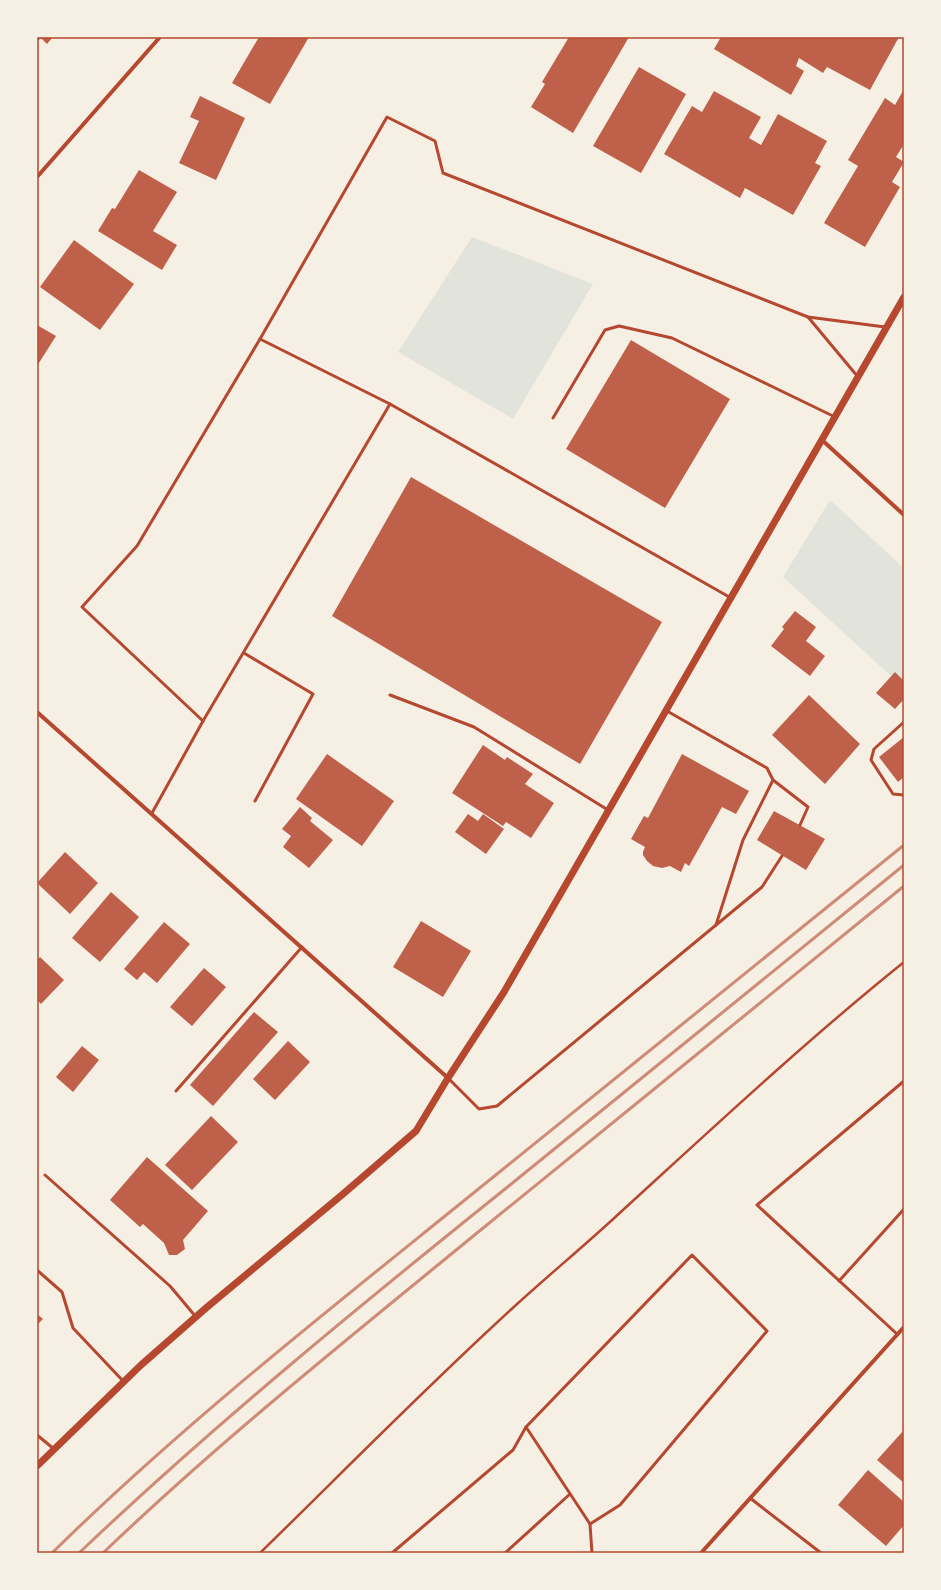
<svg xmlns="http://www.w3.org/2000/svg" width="941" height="1590" font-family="Spectral,serif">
	<rect width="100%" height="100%" fill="#f6efe4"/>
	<g fill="#e2e4dc">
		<path d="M472 237 593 284 513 419 398 352Z"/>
		<path d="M830 500 904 568V688L783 577Z"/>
	</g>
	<g fill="#bf614a">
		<path d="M37 37H53L47 44 41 38 37 42Z"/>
		<path d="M259 37H309L270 104 232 83Z"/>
		<path d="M569 37H629L573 133 531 107 545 84 542 82Z"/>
		<path d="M721 37H899L870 90 827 67 823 73 799 58 796 66 804 71 791 95 714 49Z"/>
		<path d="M639 67 686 94 641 173 593 146Z"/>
		<path d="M904 89V144L896 157 904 162 892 182 900 187 865 247 824 223 858 166 848 160 885 98 895 105Z"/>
		<path d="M714 91 761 117 749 138 761 145 778 114 827 141 815 163 821 166 793 215 745 188 740 198 664 154 692 106 702 112Z"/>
		<path d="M200 96 245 118 216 180 179 163 199 121 190 117Z"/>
		<path d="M139 170 177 192 153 231 177 245 162 270 98 231 112 208 115 209Z"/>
		<path d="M74 240 134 284 100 330 40 287Z"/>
		<path d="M37 325 56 336 37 366Z"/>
		<path d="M631 340 730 399 665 508 566 449Z"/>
		<path d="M411 477 662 622 580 764 332 616Z"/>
		<path d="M795 611 816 627 806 641 825 656 810 676 771 646 784 629 782 627Z"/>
		<path d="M895 672 904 681V699L895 709 876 693Z"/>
		<path d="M809 695 860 744 825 784 772 735Z"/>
		<path d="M904 737V777L898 782 879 757Z"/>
		<path d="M483 745 505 760 507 757 533 774 525 784 554 803 531 838 506 822 503 826 452 793Z"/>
		<path d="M327 754 394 801 362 846 296 799Z"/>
		<path d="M682 754 749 791 736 814 722 807 689 866 685 863 681 872 670 866 662 868 653 866 647 861 643 855V852L645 847 631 839 644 816 648 818Z"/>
		<path d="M300 807 312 818 310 821 333 840 309 868 283 847 291 836 282 829Z"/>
		<path d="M774 811 825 839 806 870 757 840Z"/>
		<path d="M468 814 478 821 483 814 504 829 486 854 455 832Z"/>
		<path d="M65 852 98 883 70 914 37 883Z"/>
		<path d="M111 892 139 917 100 962 72 938Z"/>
		<path d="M421 921 471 951 443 997 393 967Z"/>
		<path d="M164 922 190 944 157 983 144 972 137 980 124 969Z"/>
		<path d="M40 957 64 980 41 1004 37 1000V960Z"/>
		<path d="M204 968 226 987 192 1026 170 1007Z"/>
		<path d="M254 1012 278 1032 213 1106 190 1085Z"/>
		<path d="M288 1041 310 1062 275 1100 253 1079Z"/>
		<path d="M82 1046 99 1060 73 1092 56 1077Z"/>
		<path d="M211 1116 238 1142 192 1190 165 1165Z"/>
		<path d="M147 1157 208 1211 183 1240 185 1249 177 1255H169L164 1243 143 1224 140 1227 110 1200Z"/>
		<path d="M37 1314 43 1319 37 1325Z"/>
		<path d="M904 1430V1483L877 1460Z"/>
		<path d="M868 1470 904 1502V1525L886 1546 838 1505Z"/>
	</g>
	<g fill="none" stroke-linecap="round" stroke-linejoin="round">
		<path stroke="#b5482f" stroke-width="2.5" d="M260 1553C345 1470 428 1385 516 1305 551 1273 589 1242 624 1209 716 1125 807 1040 904 962"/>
		<g stroke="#b5482f" stroke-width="3">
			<path d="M808 317 858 377"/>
			<path d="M260 339 390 404 731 598"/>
			<path d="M553 418 605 330 619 326 672 338 835 417"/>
			<path d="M244 653 313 694 255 801"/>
			<path d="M390 695 474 727 608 810"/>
			<path d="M667 711 767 768 773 780 808 807 800 825"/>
			<path d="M203 721 82 607 137 546 260 339 387 117 435 141 443 173 808 317 885 327"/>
			<path d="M904 722 874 749 871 760 893 794 904 795"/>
			<path d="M152 813 203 721 390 404"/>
			<path d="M716 925 743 840 773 780"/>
			<path d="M448 1078 479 1109 497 1106 762 887 782 856"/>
			<path d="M176 1091 302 947"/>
			<path d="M45 1175 170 1286 196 1317"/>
			<path d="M37 1270 62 1292 73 1328 124 1382"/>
			<path d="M839 1281 904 1209"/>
			<path d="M897 1334 757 1205 904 1081"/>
			<path d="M526 1427 590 1524 592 1553"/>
			<path d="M37 1435 54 1449"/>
			<path d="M750 1498 821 1553"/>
			<path d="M392 1553 513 1450 526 1427 692 1255 767 1331 620 1505 590 1524"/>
			<path d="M505 1553 570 1494"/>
		</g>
		<g stroke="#b5482f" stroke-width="4">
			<path d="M37 177 160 37"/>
			<path d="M822 440 904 515"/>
			<path d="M37 712 448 1078"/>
			<path d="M701 1553 904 1327"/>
		</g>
		<path stroke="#b5482f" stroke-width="7" d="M37 1466 141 1365 206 1308 343 1194 416 1131 448 1078 504 992 904 297"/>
		<g stroke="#cf8b77" stroke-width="3">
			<path d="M52 1553C175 1432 311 1324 445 1216 598 1092 751 969 904 845"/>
			<path d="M79 1553C216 1423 363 1303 510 1185 641 1078 773 972 904 865"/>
			<path d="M103 1553C221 1440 350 1337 477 1233 619 1117 762 1002 904 886"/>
		</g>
	</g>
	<rect width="941" height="1590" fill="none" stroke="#f6efe4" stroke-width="76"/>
	<rect x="38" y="38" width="865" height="1514" fill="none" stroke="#b5482f" stroke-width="1.5"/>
</svg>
